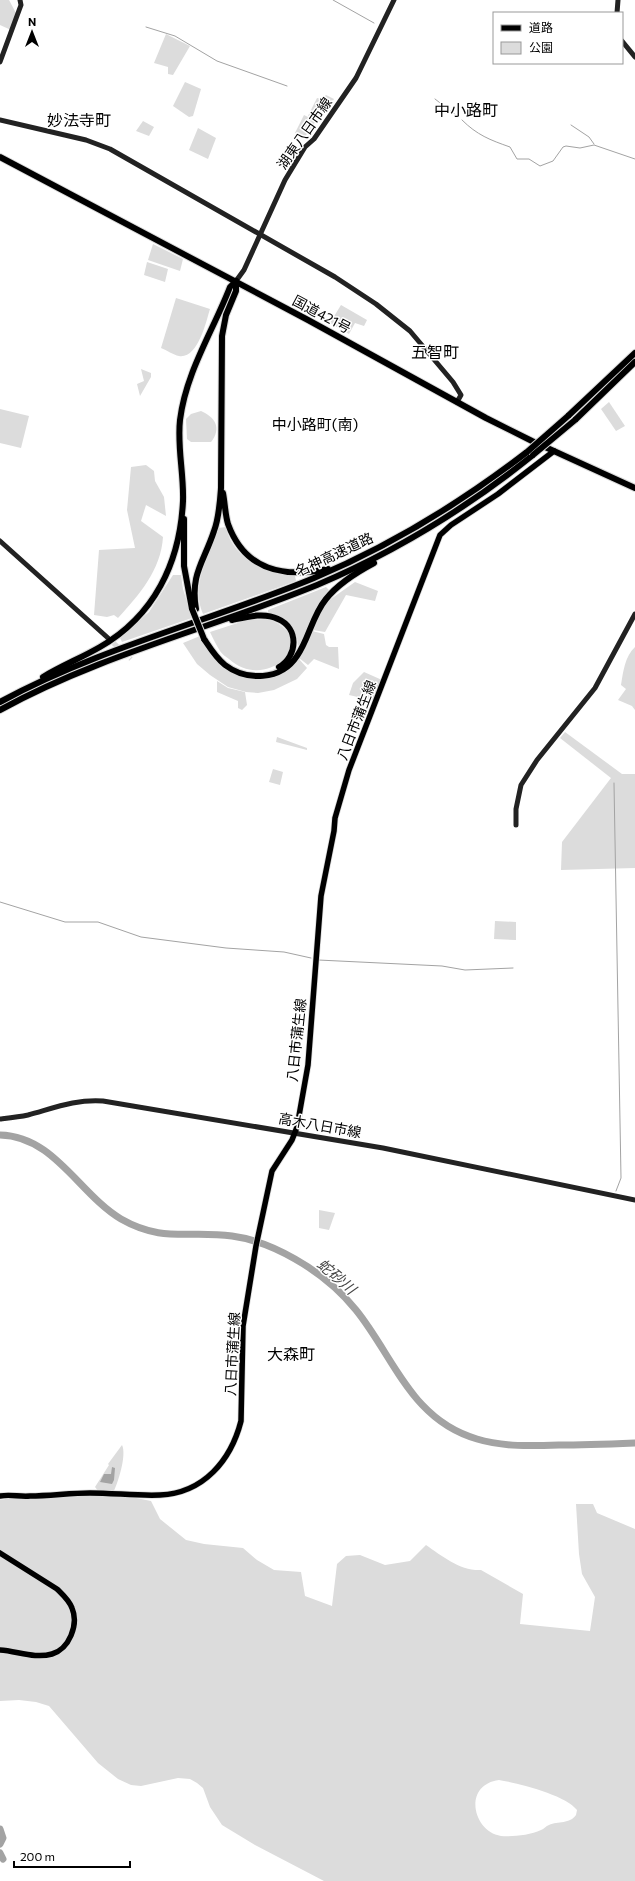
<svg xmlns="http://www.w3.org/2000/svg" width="635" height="1881" font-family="Commissioner,'Noto Sans JP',sans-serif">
	<rect width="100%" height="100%" fill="#fff"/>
	<g fill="#dcdcdc" fill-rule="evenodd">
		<path d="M0 0H9L17 15 11 30 0 25Z"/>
		<path d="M166 34 190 46 173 75 168 74V67L154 63Z"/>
		<path d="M185 82 201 89 193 116 189 117 173 106Z"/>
		<path d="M326 95 334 99 319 122 308 116 317 98 322 99Z"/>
		<path d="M304 115 316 121 304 138 295 133Z"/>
		<path d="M143 121 154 127 149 136 136 131Z"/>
		<path d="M198 128 216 138 208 159 189 150Z"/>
		<path d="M153 244 183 259 180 271 148 260Z"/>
		<path d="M147 262 168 269 165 282 144 275Z"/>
		<path d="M176 298 210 309C206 322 198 359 179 356 173 355 167 350 161 348Z"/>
		<path d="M341 305 367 320 364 326 355 323 349 334 330 323Z"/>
		<path d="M141 369 151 373V377L140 396 137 384 144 381Z"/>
		<path d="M609 402 625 426 616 431 601 409Z"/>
		<path d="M0 409 29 416 21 448 0 443Z"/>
		<path d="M201 411C215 417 222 428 211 442H191L187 439 186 419 191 414Z"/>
		<path d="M146 465 154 471 155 481 164 497 166 516 146 505 141 521 163 537C161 570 139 595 118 618L114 615 107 617 94 615 99 550 135 548 127 510 131 467Z"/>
		<path d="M226 527C232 558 266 574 295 576L296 581 203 614C190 585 209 556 218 528Z"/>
		<path d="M173 575H181L183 589 192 618 122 642 120 638 149 612Z"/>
		<path d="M355 582 378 591 375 601 346 595 325 632 313 630 320 613 328 601Z"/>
		<path d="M326 587 329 590 319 603 301 645H298C297 625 284 620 268 613V610Z"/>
		<path d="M268 619C323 638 268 694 229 659 226 657 222 654 220 651 216 645 213 638 210 632L247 620Z"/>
		<path d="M312 631 324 634 326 645 329 647H338L339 669 314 659 308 665 299 658Z"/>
		<path d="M200 636C207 645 222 666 231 671 257 687 279 677 299 659L307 668 297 679 274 690 258 693 246 692 228 687 210 675 197 664 183 643Z"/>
		<path d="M635 647V710L632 706 618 700 626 689 621 685C623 672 625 656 635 647Z"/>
		<path d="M364 672 382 680 375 701 349 695 353 683Z"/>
		<path d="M217 681 228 688 245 692 247 705 242 710 238 708V701L217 692Z"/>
		<path d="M565 732 622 774H635V868L561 870 562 842 611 778 560 738Z"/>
		<path d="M277 737 307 748V750L276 742Z"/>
		<path d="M273 769 283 772 280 785 269 782Z"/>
		<path d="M495 921 516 922V940L494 939Z"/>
		<path d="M319 1210 335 1213 329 1230 319 1228Z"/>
		<path d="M122 1445C127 1455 118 1483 113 1493L99 1492 95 1487 109 1465 108 1464Z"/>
		<path d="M90 1493 131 1497 151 1501 160 1519 186 1540 204 1544 243 1548 257 1560 274 1570 301 1572 305 1596 332 1606 337 1564 346 1556 360 1555 385 1565 410 1561 426 1545C442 1556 460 1571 481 1570L523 1594 520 1624 590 1631 595 1597 582 1574 579 1554 576 1504H593L597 1513 635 1529V1881H324L255 1845 222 1825 210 1807 203 1788 197 1783 190 1779 178 1778 141 1786 131 1785 118 1779 98 1763 49 1706 36 1702 19 1700 0 1701V1500L11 1498ZM499 1780C518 1783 566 1795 577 1810L576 1815C570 1824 558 1821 549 1825 546 1826 544 1829 541 1830 530 1835 513 1837 501 1836 473 1832 462 1785 499 1780Z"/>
	</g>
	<path fill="#a3a3a3" d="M112 1467 115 1468 114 1480 112 1484 100 1482 104 1474H111Z"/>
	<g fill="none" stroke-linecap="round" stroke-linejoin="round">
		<g stroke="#a3a3a3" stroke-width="1">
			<path d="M333 0 374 23"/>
			<path d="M146 27 175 36 217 61 287 86"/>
			<path d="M435 99 457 116"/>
			<path d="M462 120C477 135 490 140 510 147L517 159H529L540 166 553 161 563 147 566 146 580 148 594 145 635 159"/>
			<path d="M571 125 589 137 594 144"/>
			<path d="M614 783 621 1178 616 1191"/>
			<path d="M0 902 65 922H98L141 937 226 948 284 952 311 958"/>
			<path d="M318 960 442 966 465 970 513 968"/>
		</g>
		<g stroke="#a3a3a3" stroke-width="7">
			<path d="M0 1135C54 1136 79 1194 121 1219 163 1243 188 1230 232 1236 254 1239 276 1248 295 1259 318 1272 339 1289 356 1310 394 1357 411 1420 477 1439 503 1447 532 1446 559 1445 585 1445 610 1444 635 1443"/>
			<path d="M0 1829 3 1838 0 1844"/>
			<path d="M0 1853 3 1859"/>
		</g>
		<path stroke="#d9d9d9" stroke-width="5" stroke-dasharray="5 2.5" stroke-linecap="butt" d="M108 638 131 659"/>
		<g stroke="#dbdbdb" stroke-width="7">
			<g id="primary">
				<path d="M0 1496C11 1494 19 1497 30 1496 50 1496 70 1493 90 1493 114 1493 137 1496 160 1495 204 1493 231 1460 241 1421L243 1326 256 1246 272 1171 292 1140 297 1127 308 1065 321 896 334 831 335 818 349 770 440 535 451 525 498 494 554 451"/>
				<path d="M0 1553 57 1589C63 1595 69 1600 72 1608 79 1625 69 1649 52 1654 35 1659 17 1651 0 1650"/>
			</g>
		</g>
		<g stroke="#dbdbdb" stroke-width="8">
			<g id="highway">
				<path d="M0 157 308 320 486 418 532 441 635 488"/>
				<path d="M568 416 635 353"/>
				<path d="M575 420 635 362"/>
				<path d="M223 493C225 503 225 514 228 524 245 571 284 578 328 569"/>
				<path d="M184 519V566L192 609"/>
				<path d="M196 609C190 574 204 562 214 531 219 518 220 502 221 488L222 336 226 315 236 291V281"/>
				<path d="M232 620C246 617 264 612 278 619 299 628 298 656 279 667"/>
				<path d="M204 639C210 648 216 658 225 665 246 681 281 681 297 656 309 639 312 616 326 599 338 584 357 572 374 563"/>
				<path d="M43 677C61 666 81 658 100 647 154 616 180 563 183 501 184 474 177 447 180 420 186 372 213 331 230 287L236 281"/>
				<path d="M0 702C99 648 210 621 314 578 390 546 462 502 527 452"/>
				<path d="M0 710C100 655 212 628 317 585 395 552 467 508 533 455"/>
			</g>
		</g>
		<g stroke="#222" stroke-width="5">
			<path d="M617 13 618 0"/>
			<path d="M622 41 635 57"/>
			<path d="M0 62 21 5 20 0"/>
			<path d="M0 120 86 140 110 149 335 277 376 304 410 331 453 382 461 395 457 402"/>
			<path d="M236 281 244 270 285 180 305 147 314 139 356 78 394 0"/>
			<path d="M0 541 108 638"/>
			<path d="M516 825V809L521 785 537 760 595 688 635 614"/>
			<path d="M0 1119C9 1118 19 1117 28 1115 54 1108 76 1099 103 1101L383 1148 635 1200"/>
		</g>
		<use href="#primary" stroke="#000" stroke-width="5.5"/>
		<use href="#highway" stroke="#000" stroke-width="6"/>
		<g stroke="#dbdbdb" stroke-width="8" stroke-linecap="butt">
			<g id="highway-bridge">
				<path d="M527 452 568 416"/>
				<path d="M533 455 575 420"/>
				<path d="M192 609 204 639"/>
			</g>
		</g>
		<use href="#highway-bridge" stroke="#000" stroke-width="6"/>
	</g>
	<g text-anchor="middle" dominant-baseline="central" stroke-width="3" stroke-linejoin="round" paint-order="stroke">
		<g font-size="14" fill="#000" stroke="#fff">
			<text transform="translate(304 133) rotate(-55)">湖東八日市線</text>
			<text transform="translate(322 314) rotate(28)">国道421号</text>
			<text transform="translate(334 554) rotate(-25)">名神高速道路</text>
			<text transform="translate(356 720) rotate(-69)">八日市蒲生線</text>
			<text transform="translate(296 1040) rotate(-84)">八日市蒲生線</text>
			<text transform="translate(320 1125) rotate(10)">高木八日市線</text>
			<text transform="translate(232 1354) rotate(-87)">八日市蒲生線</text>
		</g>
		<g font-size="15" fill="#000" stroke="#fff">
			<text x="315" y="424">中小路町(南)</text>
		</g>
		<g font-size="15" font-style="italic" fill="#444" stroke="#fff">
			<text transform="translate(337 1276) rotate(41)">蛇砂川</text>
		</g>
		<g font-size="16" fill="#000" stroke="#fff">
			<text x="466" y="109">中小路町</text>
			<text x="79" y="119">妙法寺町</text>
			<text x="435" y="351">五智町</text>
			<text x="291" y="1353">大森町</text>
		</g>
	</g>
	<rect x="493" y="12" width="130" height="52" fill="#ffffff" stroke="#999999"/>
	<rect x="501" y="25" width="20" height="6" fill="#000000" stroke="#999999"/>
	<text x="529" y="32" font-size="12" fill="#000000">道路</text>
	<rect x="501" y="42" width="20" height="12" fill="#dcdcdc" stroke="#999999"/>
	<text x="529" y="52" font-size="12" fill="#000000">公園</text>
	<g transform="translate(32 32)" stroke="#ffffff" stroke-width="3" paint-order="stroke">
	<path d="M0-3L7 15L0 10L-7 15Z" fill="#000000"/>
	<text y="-6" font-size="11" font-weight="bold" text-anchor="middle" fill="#000000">N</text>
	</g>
	<path d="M14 1861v6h116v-6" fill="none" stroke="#000000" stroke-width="2"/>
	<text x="20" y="1861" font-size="12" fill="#000000" stroke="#ffffff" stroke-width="3" paint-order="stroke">200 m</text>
</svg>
